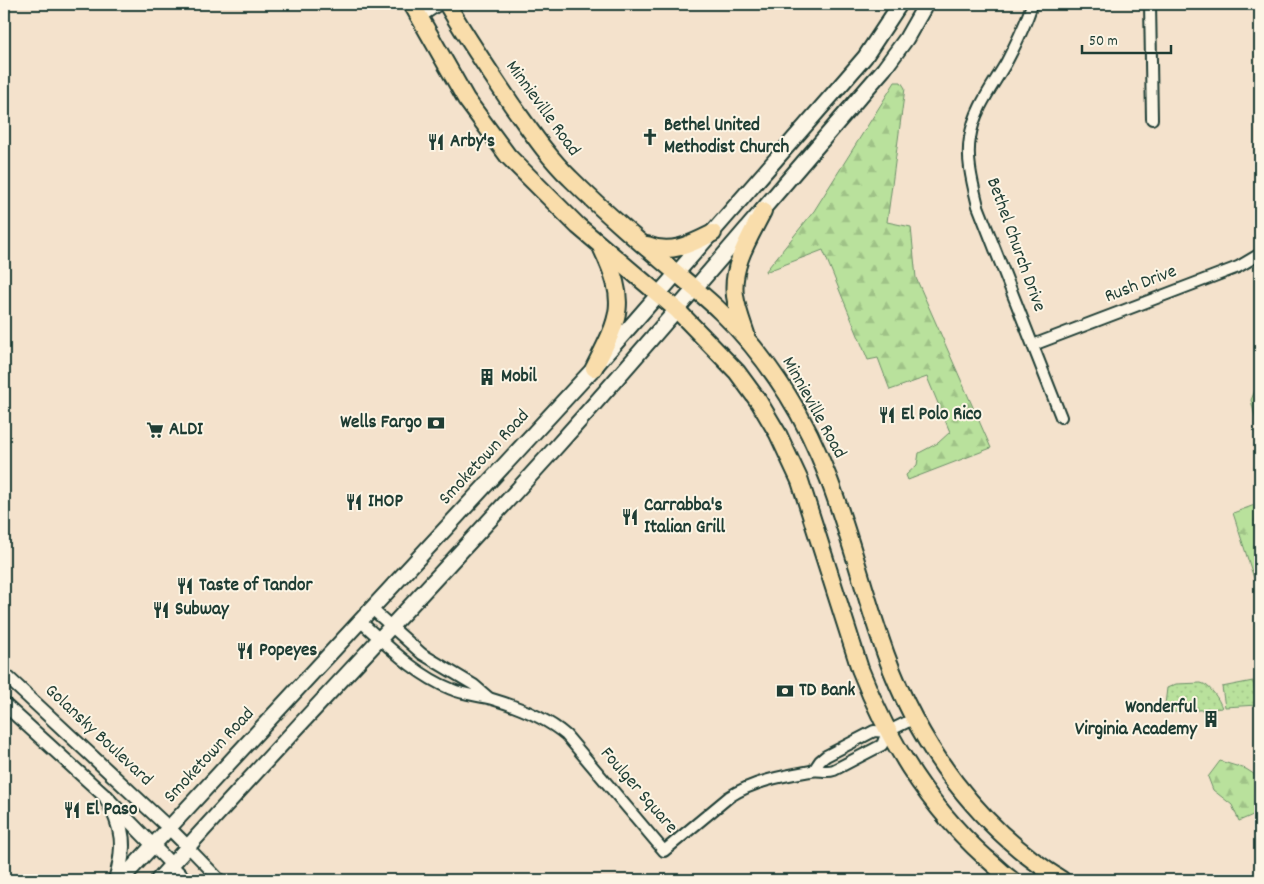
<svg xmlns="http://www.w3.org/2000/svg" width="1264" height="884" font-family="Dekko,sans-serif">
	<defs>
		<pattern id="forest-firs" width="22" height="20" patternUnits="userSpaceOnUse" patternTransform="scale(1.25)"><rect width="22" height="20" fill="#b9e19c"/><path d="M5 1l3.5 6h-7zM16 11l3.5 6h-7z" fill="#9fc287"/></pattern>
		<pattern id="park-dots" width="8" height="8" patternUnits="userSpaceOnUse" patternTransform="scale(1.25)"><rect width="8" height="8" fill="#b9e19c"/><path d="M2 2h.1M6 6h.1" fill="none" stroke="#9fc287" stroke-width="1.8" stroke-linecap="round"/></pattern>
	</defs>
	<rect width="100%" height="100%" fill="#f4e2cc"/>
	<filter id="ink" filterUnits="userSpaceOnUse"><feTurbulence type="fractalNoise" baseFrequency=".02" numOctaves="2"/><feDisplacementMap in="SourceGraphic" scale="10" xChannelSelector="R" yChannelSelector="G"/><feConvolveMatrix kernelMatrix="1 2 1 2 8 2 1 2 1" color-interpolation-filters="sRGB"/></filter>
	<g filter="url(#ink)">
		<g fill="url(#forest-firs)" stroke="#6c8f68">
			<path d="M895 82H901L905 88 887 222 911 227 916 278 991 448 908 480 906 475 917 465 919 453 938 443 950 432 927 377 890 390 878 358 868 360 823 250 765 272 814 211Z"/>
			<path d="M1260 379V437L1251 400Z"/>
			<path d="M1260 503V597L1233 513Z"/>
			<path d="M1220 761 1246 769 1260 778V812L1239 821 1232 805 1213 790 1208 777Z"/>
		</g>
		<g fill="url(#park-dots)" stroke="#6c8f68">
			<path d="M1253 681 1257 705 1225 707 1222 687Z"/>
			<path d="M1201 683C1210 685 1219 699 1222 708L1164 713 1167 688 1176 684Z"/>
		</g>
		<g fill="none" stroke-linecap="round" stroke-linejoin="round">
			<g stroke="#1f3d34" stroke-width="14">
				<g id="minor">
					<path d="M1032 4C1026 24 1016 44 1006 63 992 87 974 110 970 138 966 160 973 185 978 206L1061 417"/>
					<path d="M1150 4 1152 119"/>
					<path d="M419 18 440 4"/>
					<path d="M1033 345 1238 267 1260 254"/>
					<path d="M372 609 422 654 474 685 488 697"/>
					<path d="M360 621C388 646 416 675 451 689 464 695 478 695 492 699 519 707 545 717 566 735L664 851 729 797C753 781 783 776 811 771 819 769 826 773 834 770L882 745 887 732"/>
					<path d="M814 770 820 761 826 756 874 731 887 732 915 718"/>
					<path d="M188 847 220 880"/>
					<path d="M172 865 187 880"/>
				</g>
			</g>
			<g stroke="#1f3d34" stroke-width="16">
				<g id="tertiary">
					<path d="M4 674 169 828 188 847"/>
					<path d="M4 704 107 798 172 865"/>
				</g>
			</g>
			<g stroke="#1f3d34" stroke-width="18">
				<g id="secondary">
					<path d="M107 798C124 828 126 847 116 880"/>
					<path d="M121 880 594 368 846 79 865 57 900 4"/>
					<path d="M158 880C289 733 426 592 558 445 669 321 775 194 884 69L906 39 926 4"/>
				</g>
			</g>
			<g stroke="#1f3d34" stroke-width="20">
				<g id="primary">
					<path d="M412 4 466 99 508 156 578 226 677 310 737 372 759 402 778 434 800 481 860 669C888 741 928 806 986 858 995 865 1003 874 1012 880"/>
					<path d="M447 4C467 39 490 72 512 105 530 130 548 157 570 178 605 213 643 245 681 277 695 289 709 300 722 313 747 337 768 364 787 394 838 474 854 567 886 655 919 746 979 829 1062 880"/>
					<path d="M647 245C671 255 691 244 713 233"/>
					<path d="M746 334C742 322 737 309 735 296 731 265 750 237 763 211"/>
					<path d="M594 368C620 317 628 303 602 249"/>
				</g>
			</g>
			<use href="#minor" stroke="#fcf5e5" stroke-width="10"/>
			<use href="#tertiary" stroke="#fcf5e5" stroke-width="12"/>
			<use href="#secondary" stroke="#fcf5e5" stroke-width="14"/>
			<use href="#primary" stroke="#f9ddab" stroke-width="16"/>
		</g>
	</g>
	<defs>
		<g id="church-bare" transform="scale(1.35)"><path d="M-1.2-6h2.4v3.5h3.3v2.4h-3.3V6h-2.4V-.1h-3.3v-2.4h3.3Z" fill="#1f3d34" stroke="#fcf5e5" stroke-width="2.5" paint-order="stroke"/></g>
		<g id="restaurant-bare" transform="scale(1.35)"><path d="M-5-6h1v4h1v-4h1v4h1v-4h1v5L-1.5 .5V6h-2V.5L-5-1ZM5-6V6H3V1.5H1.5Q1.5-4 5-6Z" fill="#1f3d34" stroke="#fcf5e5" stroke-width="2.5" paint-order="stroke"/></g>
		<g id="building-bare" transform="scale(1.35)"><path d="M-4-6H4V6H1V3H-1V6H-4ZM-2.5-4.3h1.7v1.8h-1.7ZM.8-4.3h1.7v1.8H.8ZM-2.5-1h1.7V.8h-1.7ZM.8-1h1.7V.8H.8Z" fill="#1f3d34" stroke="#fcf5e5" stroke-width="2.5" paint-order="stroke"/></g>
		<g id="bank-bare" transform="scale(1.35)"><path d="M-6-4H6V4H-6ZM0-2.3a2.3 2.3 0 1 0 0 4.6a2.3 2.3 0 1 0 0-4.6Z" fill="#1f3d34" stroke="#fcf5e5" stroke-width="2.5" paint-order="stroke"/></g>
		<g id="supermarket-bare" transform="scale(1.35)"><path d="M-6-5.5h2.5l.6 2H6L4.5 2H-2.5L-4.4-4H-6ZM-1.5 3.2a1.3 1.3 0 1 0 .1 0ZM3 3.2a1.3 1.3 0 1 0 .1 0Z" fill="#1f3d34" stroke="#fcf5e5" stroke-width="2.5" paint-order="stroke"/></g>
	</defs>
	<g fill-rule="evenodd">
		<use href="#church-bare" x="650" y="137"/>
		<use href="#restaurant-bare" x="436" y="142"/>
		<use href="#building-bare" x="487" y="377"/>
		<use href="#restaurant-bare" x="887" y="415"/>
		<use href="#bank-bare" x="436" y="423"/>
		<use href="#supermarket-bare" x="155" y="430"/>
		<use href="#restaurant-bare" x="354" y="502"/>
		<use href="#restaurant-bare" x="630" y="517"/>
		<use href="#restaurant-bare" x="185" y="586"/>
		<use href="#restaurant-bare" x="161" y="610"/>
		<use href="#restaurant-bare" x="245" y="651"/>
		<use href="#bank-bare" x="785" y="691"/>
		<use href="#building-bare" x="1211" y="719"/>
		<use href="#restaurant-bare" x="72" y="810"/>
	</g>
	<g text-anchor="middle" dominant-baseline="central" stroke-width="4" stroke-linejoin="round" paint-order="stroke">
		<g font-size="19" fill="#1f3d34" stroke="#fcf5e5">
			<text transform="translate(542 109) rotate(54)">Minnieville Road</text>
			<text transform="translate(1015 245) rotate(70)">Bethel Church Drive</text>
			<text transform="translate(1141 285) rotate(-21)">Rush Drive</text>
			<text transform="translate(813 408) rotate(61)">Minnieville Road</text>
			<text transform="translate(485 458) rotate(-47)">Smoketown Road</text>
			<text transform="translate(98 736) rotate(43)">Golansky Boulevard</text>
			<text transform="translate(210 756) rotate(-47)">Smoketown Road</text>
			<text transform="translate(638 791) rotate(49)">Foulger Square</text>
		</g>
		<g font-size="19" font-weight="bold" fill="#1f3d34" stroke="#fcf5e5" text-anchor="start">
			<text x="664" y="126">Bethel United<tspan x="664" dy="22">Methodist Church</tspan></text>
			<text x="450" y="142">Arby's</text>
			<text x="501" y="377">Mobil</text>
			<text x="901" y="415">El Polo Rico</text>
			<text x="422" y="423" text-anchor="end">Wells Fargo</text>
			<text x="169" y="430">ALDI</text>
			<text x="368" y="502">IHOP</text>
			<text x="644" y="506">Carrabba's<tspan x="644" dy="22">Italian Grill</tspan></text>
			<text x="199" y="586">Taste of Tandor</text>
			<text x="175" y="610">Subway</text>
			<text x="259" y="651">Popeyes</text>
			<text x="799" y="691">TD Bank</text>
			<text x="1197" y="708" text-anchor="end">Wonderful<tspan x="1197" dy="22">Virginia Academy</tspan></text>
			<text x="86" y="810">El Paso</text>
		</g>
	</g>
	<rect width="1264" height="884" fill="none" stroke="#fcf5e5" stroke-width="20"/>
	<rect x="10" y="10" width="1244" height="864" fill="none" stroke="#1f3d34" stroke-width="2" filter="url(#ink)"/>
	<path d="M1082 45v8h89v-8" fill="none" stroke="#1f3d34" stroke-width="2.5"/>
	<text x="1089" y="45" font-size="15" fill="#1f3d34" stroke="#fcf5e5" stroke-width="4" paint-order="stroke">50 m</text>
</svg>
